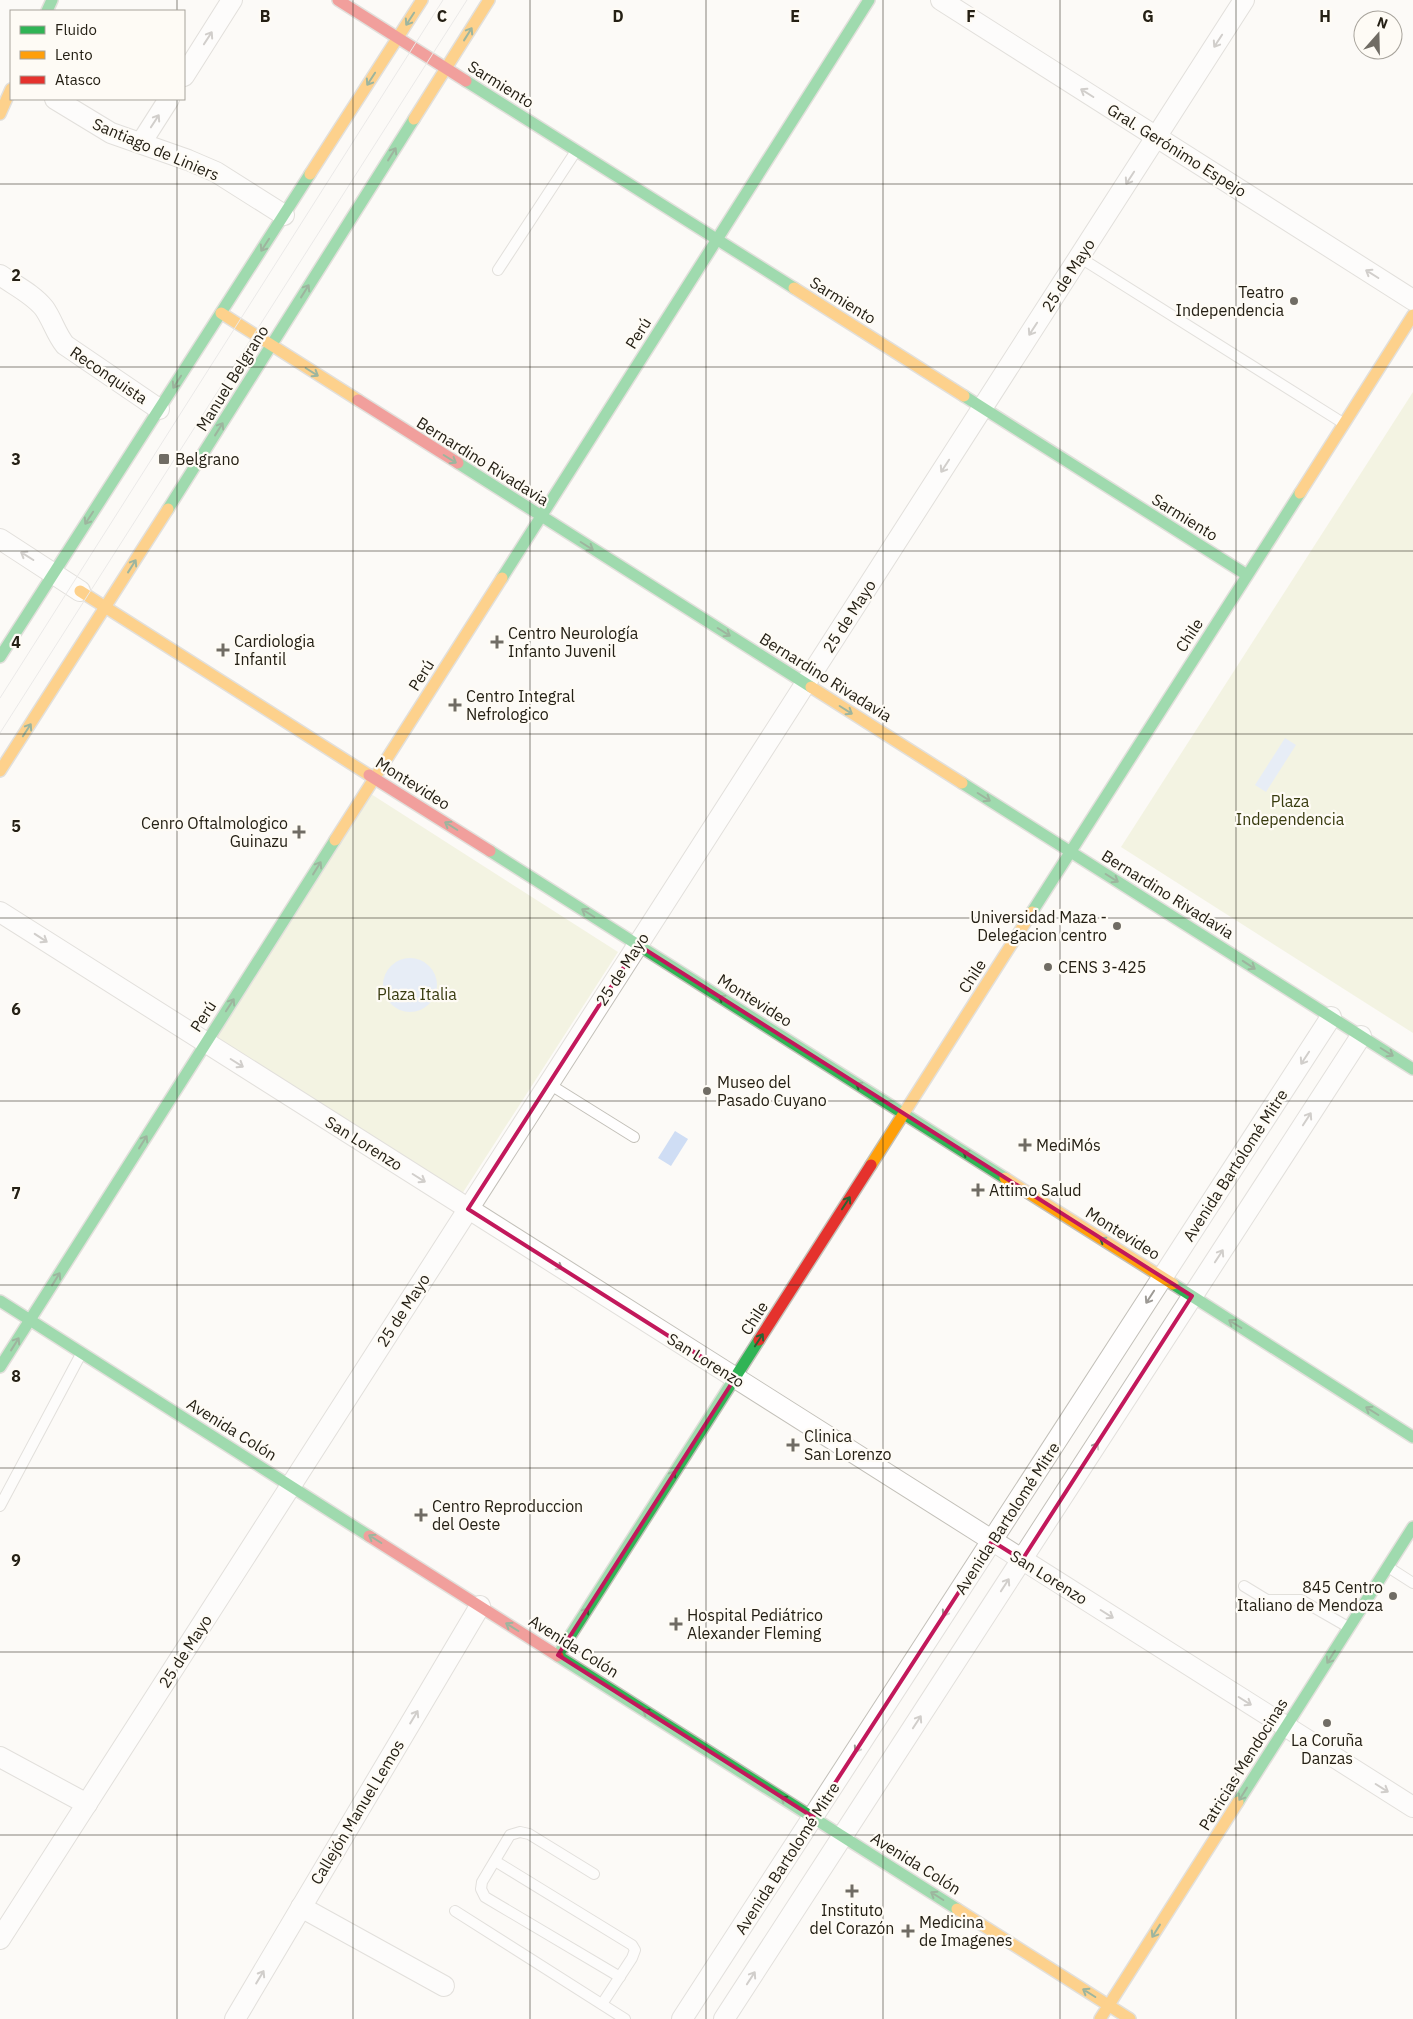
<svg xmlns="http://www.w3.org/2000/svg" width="1413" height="2019" font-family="'IBM Plex Sans',sans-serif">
	<rect width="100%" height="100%" fill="#fcfaf7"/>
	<g fill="#e9ebc7">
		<path d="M1413 392V1033L1121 847Z"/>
		<path d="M371 794 618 952 462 1194 216 1037Z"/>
	</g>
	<g fill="#cfddf4">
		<path d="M1285 738 1296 745 1266 792 1255 785Z"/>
		<circle cx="410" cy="985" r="27"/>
		<path d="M675 1131 688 1139 671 1166 658 1158Z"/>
	</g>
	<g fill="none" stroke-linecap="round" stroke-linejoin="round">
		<g stroke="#c3c0b9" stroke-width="12">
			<g id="lane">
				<path d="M1079 257 1343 423"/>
				<path d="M498 270 576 151"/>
				<path d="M549 1084 634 1137"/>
				<path d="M0 1506 81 1354"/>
				<path d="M1388 1567 1413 1583"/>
				<path d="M1244 1586 1267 1600H1301L1348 1627"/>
				<path d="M495 1861 632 1945 635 1950 632 1958 602 2004"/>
				<path d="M594 1874 529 1834 520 1832 510 1835 482 1882 481 1889 485 1897 620 1977"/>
				<path d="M455 1911 625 2019"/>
			</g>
		</g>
		<g stroke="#c3c0b9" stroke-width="22">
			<g id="street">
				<path d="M941 0 1413 300"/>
				<path d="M184 76 232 0"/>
				<path d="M55 99 111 133 188 160 216 172 284 215"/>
				<path d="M141 143 169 99"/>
				<path d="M0 275C14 285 33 294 44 308 52 319 56 334 65 345L159 409"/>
				<path d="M0 539 80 591"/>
				<path d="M0 912 1413 1807"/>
				<path d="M0 1757 87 1804"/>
				<path d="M301 1907 444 1986"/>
				<path d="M0 1939 1244 0"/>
				<path d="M235 2019 480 1606"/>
				<path d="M682 2019 1331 1017"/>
				<path d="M724 2019 1361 1036"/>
			</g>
		</g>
		<g stroke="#c3c0b9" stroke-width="14">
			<g id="fast">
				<path d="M47 11 52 0"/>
				<path d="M466 81 794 288"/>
				<path d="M964 396 1247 575"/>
				<path d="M458 463 811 687"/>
				<path d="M168 509 414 119"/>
				<path d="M502 578 869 0"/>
				<path d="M0 657 310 174"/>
				<path d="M962 783 1413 1069"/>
				<path d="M490 851 1005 1178"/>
				<path d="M1032 912 1300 493"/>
				<path d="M1173 1284 1413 1437"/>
				<path d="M0 1301 369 1536"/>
				<path d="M0 1367 335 840"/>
				<path d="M558 1655 759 1340"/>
				<path d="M558 1656 957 1909"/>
				<path d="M1238 1802 1413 1527"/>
			</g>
		</g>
		<g stroke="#c3c0b9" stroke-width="14">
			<g id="slow">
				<path d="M0 114 11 89"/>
				<path d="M414 119 489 0"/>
				<path d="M310 174 422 0"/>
				<path d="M794 288 964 396"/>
				<path d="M221 313 358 400"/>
				<path d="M1300 493 1413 315"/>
				<path d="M80 591 369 775"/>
				<path d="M811 687 962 783"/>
				<path d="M0 771 168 509"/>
				<path d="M335 840 502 578"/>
				<path d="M871 1165 1032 912"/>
				<path d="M1005 1178 1173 1284"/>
				<path d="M957 1909 1130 2019"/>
				<path d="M1100 2019 1238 1802"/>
			</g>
		</g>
		<g stroke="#c3c0b9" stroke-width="14">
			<g id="jam">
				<path d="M338 0 466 81"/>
				<path d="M358 400 458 463"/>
				<path d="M369 775 490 851"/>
				<path d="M759 1340 871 1165"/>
				<path d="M369 1536 558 1656"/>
			</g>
		</g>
		<use href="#lane" stroke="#fffefe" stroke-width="10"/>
		<use href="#street" stroke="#fffefe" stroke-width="20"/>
		<use href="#fast" stroke="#30b455" stroke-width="11"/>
		<use href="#slow" stroke="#ff9f0a" stroke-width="11"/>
		<use href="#jam" stroke="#e5322d" stroke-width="11"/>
		<g stroke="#d7d6d5" stroke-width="1">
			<path d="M0 698 443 0"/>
			<path d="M0 733 467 0"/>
		</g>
	</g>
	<defs><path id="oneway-shaft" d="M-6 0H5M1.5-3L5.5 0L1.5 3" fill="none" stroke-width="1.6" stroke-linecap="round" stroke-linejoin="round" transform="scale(1.25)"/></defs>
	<g stroke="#2a6332">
		<use href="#oneway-shaft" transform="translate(410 19) rotate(123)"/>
		<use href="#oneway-shaft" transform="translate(468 34) rotate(-58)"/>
		<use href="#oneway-shaft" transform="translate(371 79) rotate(123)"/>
		<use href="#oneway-shaft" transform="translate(392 154) rotate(-58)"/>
		<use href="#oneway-shaft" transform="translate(265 245) rotate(123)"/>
		<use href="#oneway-shaft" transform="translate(305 291) rotate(-58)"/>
		<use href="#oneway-shaft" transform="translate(312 372) rotate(32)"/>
		<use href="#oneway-shaft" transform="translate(177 382) rotate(123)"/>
		<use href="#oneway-shaft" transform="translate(219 429) rotate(-58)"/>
		<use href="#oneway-shaft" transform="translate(450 459) rotate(32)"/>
		<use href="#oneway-shaft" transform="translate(89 518) rotate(123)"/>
		<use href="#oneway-shaft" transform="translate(587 546) rotate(32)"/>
		<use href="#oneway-shaft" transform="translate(132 566) rotate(-58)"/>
		<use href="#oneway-shaft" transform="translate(724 632) rotate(32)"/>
		<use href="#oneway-shaft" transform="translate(846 710) rotate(32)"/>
		<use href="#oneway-shaft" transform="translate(27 730) rotate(-57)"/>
		<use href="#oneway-shaft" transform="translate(984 797) rotate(32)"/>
		<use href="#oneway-shaft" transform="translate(451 826) rotate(-148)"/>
		<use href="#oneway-shaft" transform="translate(317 868) rotate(-58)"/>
		<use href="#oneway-shaft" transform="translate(1112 878) rotate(32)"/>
		<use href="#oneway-shaft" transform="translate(588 913) rotate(-148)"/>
		<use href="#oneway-shaft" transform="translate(1249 965) rotate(33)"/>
		<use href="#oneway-shaft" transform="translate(725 1000) rotate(-148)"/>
		<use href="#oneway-shaft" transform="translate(230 1005) rotate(-57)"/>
		<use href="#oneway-shaft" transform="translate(1387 1052) rotate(32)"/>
		<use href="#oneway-shaft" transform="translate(862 1087) rotate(-148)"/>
		<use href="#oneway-shaft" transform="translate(143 1142) rotate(-58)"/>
		<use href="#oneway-shaft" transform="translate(969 1155) rotate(-148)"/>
		<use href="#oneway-shaft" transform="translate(846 1203) rotate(-57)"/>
		<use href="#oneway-shaft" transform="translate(1106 1242) rotate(-148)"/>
		<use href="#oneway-shaft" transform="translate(56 1279) rotate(-58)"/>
		<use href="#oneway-shaft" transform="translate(1235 1324) rotate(-148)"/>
		<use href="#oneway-shaft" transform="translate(759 1340) rotate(-57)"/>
		<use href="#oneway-shaft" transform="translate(15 1344) rotate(-58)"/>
		<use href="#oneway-shaft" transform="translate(1372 1411) rotate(-148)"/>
		<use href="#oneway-shaft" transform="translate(671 1477) rotate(-57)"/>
		<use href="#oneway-shaft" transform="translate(375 1539) rotate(-148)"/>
		<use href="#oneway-shaft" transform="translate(584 1614) rotate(-57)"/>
		<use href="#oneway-shaft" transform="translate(512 1627) rotate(-148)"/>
		<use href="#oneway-shaft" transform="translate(1331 1657) rotate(122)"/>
		<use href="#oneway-shaft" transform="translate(649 1714) rotate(-148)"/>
		<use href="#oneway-shaft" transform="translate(1243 1794) rotate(122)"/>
		<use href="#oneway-shaft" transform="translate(787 1801) rotate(-148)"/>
		<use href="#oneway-shaft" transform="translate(937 1896) rotate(-148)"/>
		<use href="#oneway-shaft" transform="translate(1156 1931) rotate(122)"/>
		<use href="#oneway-shaft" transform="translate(1089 1993) rotate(-148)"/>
	</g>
	<g stroke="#9d9a95">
		<use href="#oneway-shaft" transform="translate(208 38) rotate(-57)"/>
		<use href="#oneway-shaft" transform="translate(1218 41) rotate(123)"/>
		<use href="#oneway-shaft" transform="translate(1087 93) rotate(-148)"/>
		<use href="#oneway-shaft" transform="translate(155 121) rotate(-57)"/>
		<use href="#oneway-shaft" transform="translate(1130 178) rotate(123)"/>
		<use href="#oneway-shaft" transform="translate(1372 274) rotate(-148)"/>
		<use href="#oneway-shaft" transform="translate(1033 329) rotate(123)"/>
		<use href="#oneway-shaft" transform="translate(945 466) rotate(123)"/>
		<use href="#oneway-shaft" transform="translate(27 556) rotate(-148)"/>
		<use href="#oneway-shaft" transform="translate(41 938) rotate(33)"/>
		<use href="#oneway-shaft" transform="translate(1305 1058) rotate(123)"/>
		<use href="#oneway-shaft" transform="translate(237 1063) rotate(32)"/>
		<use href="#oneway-shaft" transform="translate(1307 1119) rotate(-57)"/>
		<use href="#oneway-shaft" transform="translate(419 1178) rotate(32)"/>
		<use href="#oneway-shaft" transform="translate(1219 1256) rotate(-57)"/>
		<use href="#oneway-shaft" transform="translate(556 1265) rotate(32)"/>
		<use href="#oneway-shaft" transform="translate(1150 1297) rotate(123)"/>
		<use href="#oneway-shaft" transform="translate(1094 1449) rotate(-57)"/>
		<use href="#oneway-shaft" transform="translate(1005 1585) rotate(-57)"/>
		<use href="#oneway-shaft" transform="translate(947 1610) rotate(123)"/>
		<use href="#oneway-shaft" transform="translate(1107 1614) rotate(32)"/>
		<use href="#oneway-shaft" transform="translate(1245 1701) rotate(32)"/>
		<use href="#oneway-shaft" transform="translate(414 1717) rotate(-59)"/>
		<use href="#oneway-shaft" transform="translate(917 1722) rotate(-57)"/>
		<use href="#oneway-shaft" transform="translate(859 1746) rotate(123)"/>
		<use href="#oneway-shaft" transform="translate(1382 1788) rotate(32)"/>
		<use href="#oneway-shaft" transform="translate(260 1977) rotate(-59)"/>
		<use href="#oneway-shaft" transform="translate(751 1978) rotate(-57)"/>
	</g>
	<path d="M0 0H1413V2019H0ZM638 945 1192 1296 1022 1560 992 1541 813 1817 558 1655 735 1378 468 1209Z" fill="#fcfaf7" fill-opacity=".55" fill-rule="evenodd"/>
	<path fill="none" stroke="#c2185b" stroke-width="4" stroke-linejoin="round" d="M638 945 1192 1296 1022 1560 992 1541 813 1817 558 1655 735 1378 468 1209Z"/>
	<path fill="none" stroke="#252015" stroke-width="1" stroke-opacity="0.55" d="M177 0V11M353 0V2019M530 0V2019M706 0V2019M883 0V2019M1060 0V2019M1236 0V2019M177 99V2019M0 184H1413M0 367H1413M0 551H1413M0 734H1413M0 918H1413M0 1101H1413M0 1285H1413M0 1468H1413M0 1652H1413M0 1835H1413"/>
	<g fill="#706c64" stroke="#fefbf5" stroke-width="2">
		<circle cx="1294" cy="301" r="5"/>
		<rect x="158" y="453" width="12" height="12" rx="2.5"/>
		<path d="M494.5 634.5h5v5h5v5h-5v5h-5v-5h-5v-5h5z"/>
		<path d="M220.5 642.5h5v5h5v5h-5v5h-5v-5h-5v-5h5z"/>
		<path d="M452.5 697.5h5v5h5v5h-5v5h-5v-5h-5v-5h5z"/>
		<path d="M296.5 824.5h5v5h5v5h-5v5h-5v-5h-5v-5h5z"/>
		<circle cx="1117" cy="926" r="5"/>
		<circle cx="1048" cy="967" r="5"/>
		<circle cx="707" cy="1091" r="5"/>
		<path d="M1022.5 1137.5h5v5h5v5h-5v5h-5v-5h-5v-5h5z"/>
		<path d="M975.5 1182.5h5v5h5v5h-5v5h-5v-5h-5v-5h5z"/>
		<path d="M790.5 1437.5h5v5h5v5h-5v5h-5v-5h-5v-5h5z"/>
		<path d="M418.5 1507.5h5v5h5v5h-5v5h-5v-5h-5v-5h5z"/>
		<circle cx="1393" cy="1596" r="5"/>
		<path d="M673.5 1616.5h5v5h5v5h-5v5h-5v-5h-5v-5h5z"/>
		<circle cx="1327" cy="1723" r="5"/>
		<path d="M849.5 1883.5h5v5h5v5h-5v5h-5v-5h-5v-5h5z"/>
		<path d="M905.5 1923.5h5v5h5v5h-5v5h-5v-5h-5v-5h5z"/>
	</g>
	<g text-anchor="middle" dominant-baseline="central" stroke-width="4.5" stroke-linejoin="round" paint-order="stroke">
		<g font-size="16" fill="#252015" stroke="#fefbf5">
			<text transform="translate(501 84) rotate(32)">Sarmiento</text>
			<text transform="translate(156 149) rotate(23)">Santiago de Liniers</text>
			<text transform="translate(1177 150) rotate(32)">Gral. Gerónimo Espejo</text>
			<text transform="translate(1068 275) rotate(-57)">25 de Mayo</text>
			<text transform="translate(843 300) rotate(32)">Sarmiento</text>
			<text transform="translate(638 333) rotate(-58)">Perú</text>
			<text transform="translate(109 375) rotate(34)">Reconquista</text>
			<text transform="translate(232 378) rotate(-58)">Manuel Belgrano</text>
			<text transform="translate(483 461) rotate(32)">Bernardino Rivadavia</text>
			<text transform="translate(1185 517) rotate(32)">Sarmiento</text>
			<text transform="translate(849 616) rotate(-57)">25 de Mayo</text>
			<text transform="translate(1189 635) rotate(-57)">Chile</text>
			<text transform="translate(421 675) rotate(-58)">Perú</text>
			<text transform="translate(826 677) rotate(32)">Bernardino Rivadavia</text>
			<text transform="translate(413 783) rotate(32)">Montevideo</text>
			<text transform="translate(1168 894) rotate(32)">Bernardino Rivadavia</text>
			<text transform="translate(622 969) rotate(-57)">25 de Mayo</text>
			<text transform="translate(972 976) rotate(-57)">Chile</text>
			<text transform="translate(755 1000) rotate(32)">Montevideo</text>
			<text transform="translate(203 1016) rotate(-57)">Perú</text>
			<text transform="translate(364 1143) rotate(32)">San Lorenzo</text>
			<text transform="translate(1235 1165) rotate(-57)">Avenida Bartolomé Mitre</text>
			<text transform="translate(1123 1233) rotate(32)">Montevideo</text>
			<text transform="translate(403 1310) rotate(-57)">25 de Mayo</text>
			<text transform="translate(754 1318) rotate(-57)">Chile</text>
			<text transform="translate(706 1360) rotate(32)">San Lorenzo</text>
			<text transform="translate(232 1429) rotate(32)">Avenida Colón</text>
			<text transform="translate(1007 1518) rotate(-57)">Avenida Bartolomé Mitre</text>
			<text transform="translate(1049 1577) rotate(32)">San Lorenzo</text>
			<text transform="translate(574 1646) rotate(32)">Avenida Colón</text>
			<text transform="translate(185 1651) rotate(-57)">25 de Mayo</text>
			<text transform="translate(1243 1764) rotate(-58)">Patricias Mendocinas</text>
			<text transform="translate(357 1812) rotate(-59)">Callejón Manuel Lemos</text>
			<text transform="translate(787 1858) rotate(-57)">Avenida Bartolomé Mitre</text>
			<text transform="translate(916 1863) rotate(32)">Avenida Colón</text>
		</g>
		<g font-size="16" fill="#252015" stroke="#fefbf5" text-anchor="start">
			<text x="1284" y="292" text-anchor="end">Teatro<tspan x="1284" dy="18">Independencia</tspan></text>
			<text x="175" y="459">Belgrano</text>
			<text x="508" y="633">Centro Neurología<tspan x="508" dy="18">Infanto Juvenil</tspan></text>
			<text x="234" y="641">Cardiologia<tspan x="234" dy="18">Infantil</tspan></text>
			<text x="466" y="696">Centro Integral<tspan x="466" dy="18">Nefrologico</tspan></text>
			<text x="288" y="823" text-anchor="end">Cenro Oftalmologico<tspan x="288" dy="18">Guinazu</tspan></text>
			<text x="1107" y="917" text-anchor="end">Universidad Maza -<tspan x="1107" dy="18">Delegacion centro</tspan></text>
			<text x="1058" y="967">CENS 3-425</text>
			<text x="717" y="1082">Museo del<tspan x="717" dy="18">Pasado Cuyano</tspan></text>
			<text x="1036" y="1145">MediMós</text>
			<text x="989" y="1190">Attimo Salud</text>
			<text x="804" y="1436">Clinica<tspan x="804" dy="18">San Lorenzo</tspan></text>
			<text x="432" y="1506">Centro Reproduccion<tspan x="432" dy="18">del Oeste</tspan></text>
			<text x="1383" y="1587" text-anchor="end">845 Centro<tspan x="1383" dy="18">Italiano de Mendoza</tspan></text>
			<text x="687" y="1615">Hospital Pediátrico<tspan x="687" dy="18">Alexander Fleming</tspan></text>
			<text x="1327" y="1740" text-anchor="middle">La Coruña<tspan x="1327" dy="18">Danzas</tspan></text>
			<text x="852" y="1910" text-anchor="middle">Instituto<tspan x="852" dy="18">del Corazón</tspan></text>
			<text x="919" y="1922">Medicina<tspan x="919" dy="18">de Imagenes</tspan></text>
		</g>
		<g font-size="16" fill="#383b0f" stroke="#fefbf5">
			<text x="1290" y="801">Plaza<tspan x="1290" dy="18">Independencia</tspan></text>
			<text x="417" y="994">Plaza Italia</text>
		</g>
	</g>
	<g font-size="16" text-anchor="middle" font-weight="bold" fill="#252015" stroke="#fefbf5" stroke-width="4.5" stroke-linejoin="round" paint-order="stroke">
		<text x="265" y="22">B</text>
		<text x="442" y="22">C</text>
		<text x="618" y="22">D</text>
		<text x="795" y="22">E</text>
		<text x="971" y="22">F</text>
		<text x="1148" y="22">G</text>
		<text x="1325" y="22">H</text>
		<text x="16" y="281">2</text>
		<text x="16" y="465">3</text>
		<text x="16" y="648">4</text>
		<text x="16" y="832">5</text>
		<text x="16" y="1015">6</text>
		<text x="16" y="1199">7</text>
		<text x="16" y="1382">8</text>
		<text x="16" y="1566">9</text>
	</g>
	<rect x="10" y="10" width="175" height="90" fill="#fefbf5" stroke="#a7a39b"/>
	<rect x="20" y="26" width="25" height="8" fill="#30b455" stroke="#a7a39b"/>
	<text x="55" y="35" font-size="15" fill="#252015">Fluido</text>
	<rect x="20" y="51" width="25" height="8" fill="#ff9f0a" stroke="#a7a39b"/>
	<text x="55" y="60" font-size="15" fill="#252015">Lento</text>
	<rect x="20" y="76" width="25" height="8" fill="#e5322d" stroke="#a7a39b"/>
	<text x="55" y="85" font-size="15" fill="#252015">Atasco</text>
	<g transform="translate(1378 35) rotate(20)"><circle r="24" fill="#fefbf5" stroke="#a7a39b"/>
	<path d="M0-4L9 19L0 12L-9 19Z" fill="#706c64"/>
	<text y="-8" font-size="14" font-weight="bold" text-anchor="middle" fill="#252015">N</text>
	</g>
</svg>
